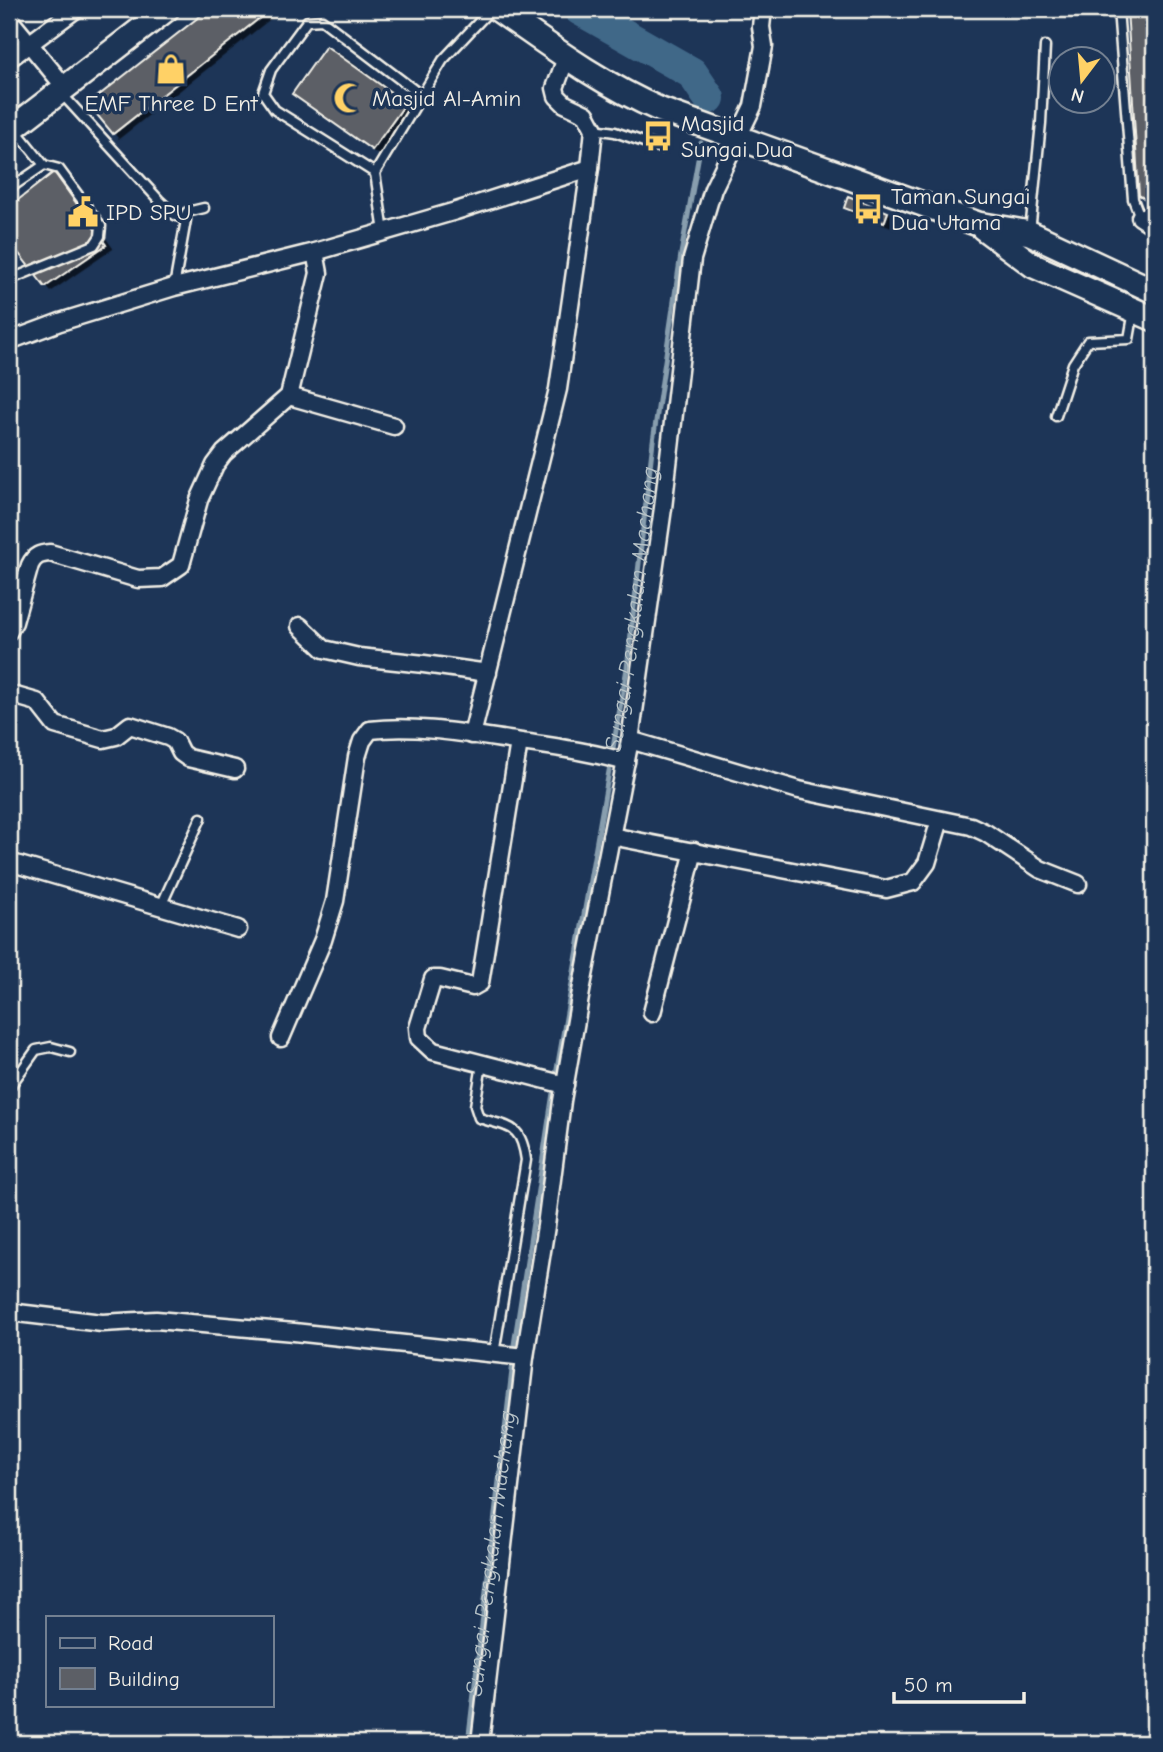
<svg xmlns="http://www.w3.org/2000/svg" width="1163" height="1752" font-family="'Comic Neue',sans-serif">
	<defs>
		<filter id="shadow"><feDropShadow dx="6" dy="3.5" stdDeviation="0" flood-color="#0009"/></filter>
	</defs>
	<rect width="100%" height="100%" fill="#1d3557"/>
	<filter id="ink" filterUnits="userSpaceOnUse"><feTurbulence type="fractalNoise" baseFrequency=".0143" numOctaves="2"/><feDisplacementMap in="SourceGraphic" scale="14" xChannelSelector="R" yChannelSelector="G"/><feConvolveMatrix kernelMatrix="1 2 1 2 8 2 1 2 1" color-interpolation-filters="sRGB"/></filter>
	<g filter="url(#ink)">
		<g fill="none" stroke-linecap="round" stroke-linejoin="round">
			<g stroke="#889eae" stroke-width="5">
				<path id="s1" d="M556 1075 627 668 653 441 681 254 701 143"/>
				<path d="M514 1345 553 1093"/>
				<path id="s2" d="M468 1743 513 1362"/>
			</g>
			<path stroke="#406788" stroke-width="32" d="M579 9 692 73 709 98"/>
		</g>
		<g fill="#5c5f66" stroke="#f4f1e8" stroke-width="2" filter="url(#shadow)">
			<path d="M209 9H271L113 134 88 104Z"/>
			<path d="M1127 9H1154V205L1139 195Z"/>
			<path d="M326 46 406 103 372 150 292 94Z"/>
			<path d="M54 172 106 245 45 287 9 241V207Z"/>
			<path d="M848 196 888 212 884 223 844 208Z"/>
		</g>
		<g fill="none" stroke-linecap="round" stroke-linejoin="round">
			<g stroke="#f4f1e8" stroke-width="13">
				<g id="lane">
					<path d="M1118 9 1133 199 1140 217"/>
					<path d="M61 93 159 200 175 215 186 220 174 287"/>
					<path d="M422 96 322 20 307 21 271 70 263 93 275 110 375 173 443 60 491 9"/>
					<path d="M594 129 615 132 661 148"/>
					<path d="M375 173 384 232"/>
					<path d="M9 189 44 165"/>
					<path d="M184 218 187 212 204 208"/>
					<path d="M1030 232 1041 123 1045 46"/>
					<path d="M9 278 16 277 94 245 100 236 101 226 59 169 44 165 15 129"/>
					<path d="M1056 416 1073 364 1088 341 1129 339 1134 311"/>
					<path d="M161 906 201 818"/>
					<path d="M482 1064 475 1106 479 1118C511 1128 521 1124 526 1160L494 1354"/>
					<path d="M9 1088 36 1050 51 1047 70 1052"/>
				</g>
			</g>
			<g stroke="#f4f1e8" stroke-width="21">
				<g id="street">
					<path d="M9 19 64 86"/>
					<path d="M9 59 76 9"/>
					<path d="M1140 217 1154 226"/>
					<path d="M9 341 60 322 174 287 315 252 456 211 590 168"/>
					<path d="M289 396 394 426"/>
					<path d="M300 626 324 649 359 657 424 664 488 673"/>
					<path d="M9 631 14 622 30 565C35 555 40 554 50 553L138 579 162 578 181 565 199 500 215 465 224 453 289 396 319 273 315 252"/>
					<path d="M9 694 37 702 55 725 103 739 116 736 130 725 168 737 175 741 181 753 188 758 235 769"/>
					<path d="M472 735 558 389 590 168 594 129 586 114 565 104 557 96 555 88 566 58"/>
					<path d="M630 740 799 790 971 826 986 833 1040 869 1078 884"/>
					<path d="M519 742 480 983 473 987 440 979H433L418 1028 419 1038 433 1051 565 1085"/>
					<path d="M611 836 886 889 913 882 927 863 940 820"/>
					<path d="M9 862 238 929"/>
					<path d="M652 1013 694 851"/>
					<path d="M281 1038 323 940 335 901 357 757 362 741 370 730C417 724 468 734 515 741 553 747 589 751 626 762"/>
					<path d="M9 1312 102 1323 156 1320 294 1332 525 1357"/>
					<path d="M480 1743 525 1357 546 1226 562 1101 582 986 630 740 663 508 692 259 713 189 753 106 764 46 761 27 763 9"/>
				</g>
			</g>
			<g stroke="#f4f1e8" stroke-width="28">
				<g id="secondary">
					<path d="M497 9C550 46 601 84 661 110L978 224 1030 233 1154 291"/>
					<path d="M9 131 167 9"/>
					<path d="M983 228 1034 266 1154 319"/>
				</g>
			</g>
			<use href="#lane" stroke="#1d3557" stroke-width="8"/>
			<use href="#street" stroke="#1d3557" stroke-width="16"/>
			<use href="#secondary" stroke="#1d3557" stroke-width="23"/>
		</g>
	</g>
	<defs>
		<g id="shop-bare" transform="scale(2.415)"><path d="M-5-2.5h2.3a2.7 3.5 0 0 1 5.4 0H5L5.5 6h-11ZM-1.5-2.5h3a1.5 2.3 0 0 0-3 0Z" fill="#ffd166" stroke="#1d3557" stroke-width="2.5" paint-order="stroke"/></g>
		<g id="mosque-bare" transform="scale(2.415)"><path d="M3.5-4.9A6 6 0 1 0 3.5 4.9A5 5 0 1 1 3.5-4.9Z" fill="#ffd166" stroke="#1d3557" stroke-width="2.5" paint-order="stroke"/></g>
		<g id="bus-bare" transform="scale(2.415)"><path d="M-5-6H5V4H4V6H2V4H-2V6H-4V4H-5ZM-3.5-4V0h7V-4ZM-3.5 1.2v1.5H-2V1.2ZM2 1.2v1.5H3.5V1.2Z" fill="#ffd166" stroke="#1d3557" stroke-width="2.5" paint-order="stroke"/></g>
		<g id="civic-bare" transform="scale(2.415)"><path d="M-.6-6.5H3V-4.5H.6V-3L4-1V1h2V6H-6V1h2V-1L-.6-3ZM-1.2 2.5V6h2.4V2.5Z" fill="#ffd166" stroke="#1d3557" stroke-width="2.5" paint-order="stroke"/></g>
	</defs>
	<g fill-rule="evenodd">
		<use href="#shop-bare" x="171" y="69"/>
		<use href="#mosque-bare" x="349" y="98"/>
		<use href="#bus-bare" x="658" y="136"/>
		<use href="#bus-bare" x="868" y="209"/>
		<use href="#civic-bare" x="83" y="212"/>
	</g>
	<g text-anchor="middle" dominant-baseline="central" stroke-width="7" stroke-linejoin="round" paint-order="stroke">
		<g font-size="23" fill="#f4f1e8" stroke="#1d3557" text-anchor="start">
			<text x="372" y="98">Masjid Al-Amin</text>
			<text x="171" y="103" text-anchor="middle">EMF Three D Ent</text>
			<text x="681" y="123">Masjid<tspan x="681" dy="26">Sungai Dua</tspan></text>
			<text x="891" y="196">Taman Sungai<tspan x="891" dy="26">Dua Utama</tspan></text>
			<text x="106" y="212">IPD SPU</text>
		</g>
		<g font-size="24" font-style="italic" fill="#b5c1c6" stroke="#1d3557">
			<text stroke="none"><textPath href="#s1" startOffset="472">Sungai Pengkalan Machang</textPath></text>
			<text stroke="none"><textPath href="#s2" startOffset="191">Sungai Pengkalan Machang</textPath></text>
		</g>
	</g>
	<rect width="1163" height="1752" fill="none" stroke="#1d3557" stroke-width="35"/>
	<rect x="18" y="18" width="1128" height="1717" fill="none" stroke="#f4f1e8" stroke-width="2.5" filter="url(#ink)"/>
	<rect x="46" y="1616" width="228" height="91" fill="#1d3557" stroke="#738091" stroke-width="2"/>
	<rect x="60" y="1638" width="35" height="10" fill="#1d3557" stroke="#738091" stroke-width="2"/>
	<text x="108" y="1650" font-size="21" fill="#f4f1e8">Road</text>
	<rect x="60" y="1668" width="35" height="21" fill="#5c5f66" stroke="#738091" stroke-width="2"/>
	<text x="108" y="1686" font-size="21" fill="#f4f1e8">Building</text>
	<g transform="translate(1082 80) rotate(196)"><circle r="33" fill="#1d3557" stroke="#738091" stroke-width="2"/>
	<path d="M0-5L12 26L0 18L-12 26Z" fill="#ffd166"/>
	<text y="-10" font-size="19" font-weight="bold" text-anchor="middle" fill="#f4f1e8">N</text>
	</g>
	<path d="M894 1692v10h130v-10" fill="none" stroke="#f4f1e8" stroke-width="3.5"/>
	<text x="904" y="1692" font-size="21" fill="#f4f1e8" stroke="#1d3557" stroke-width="5" paint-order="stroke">50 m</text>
</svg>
